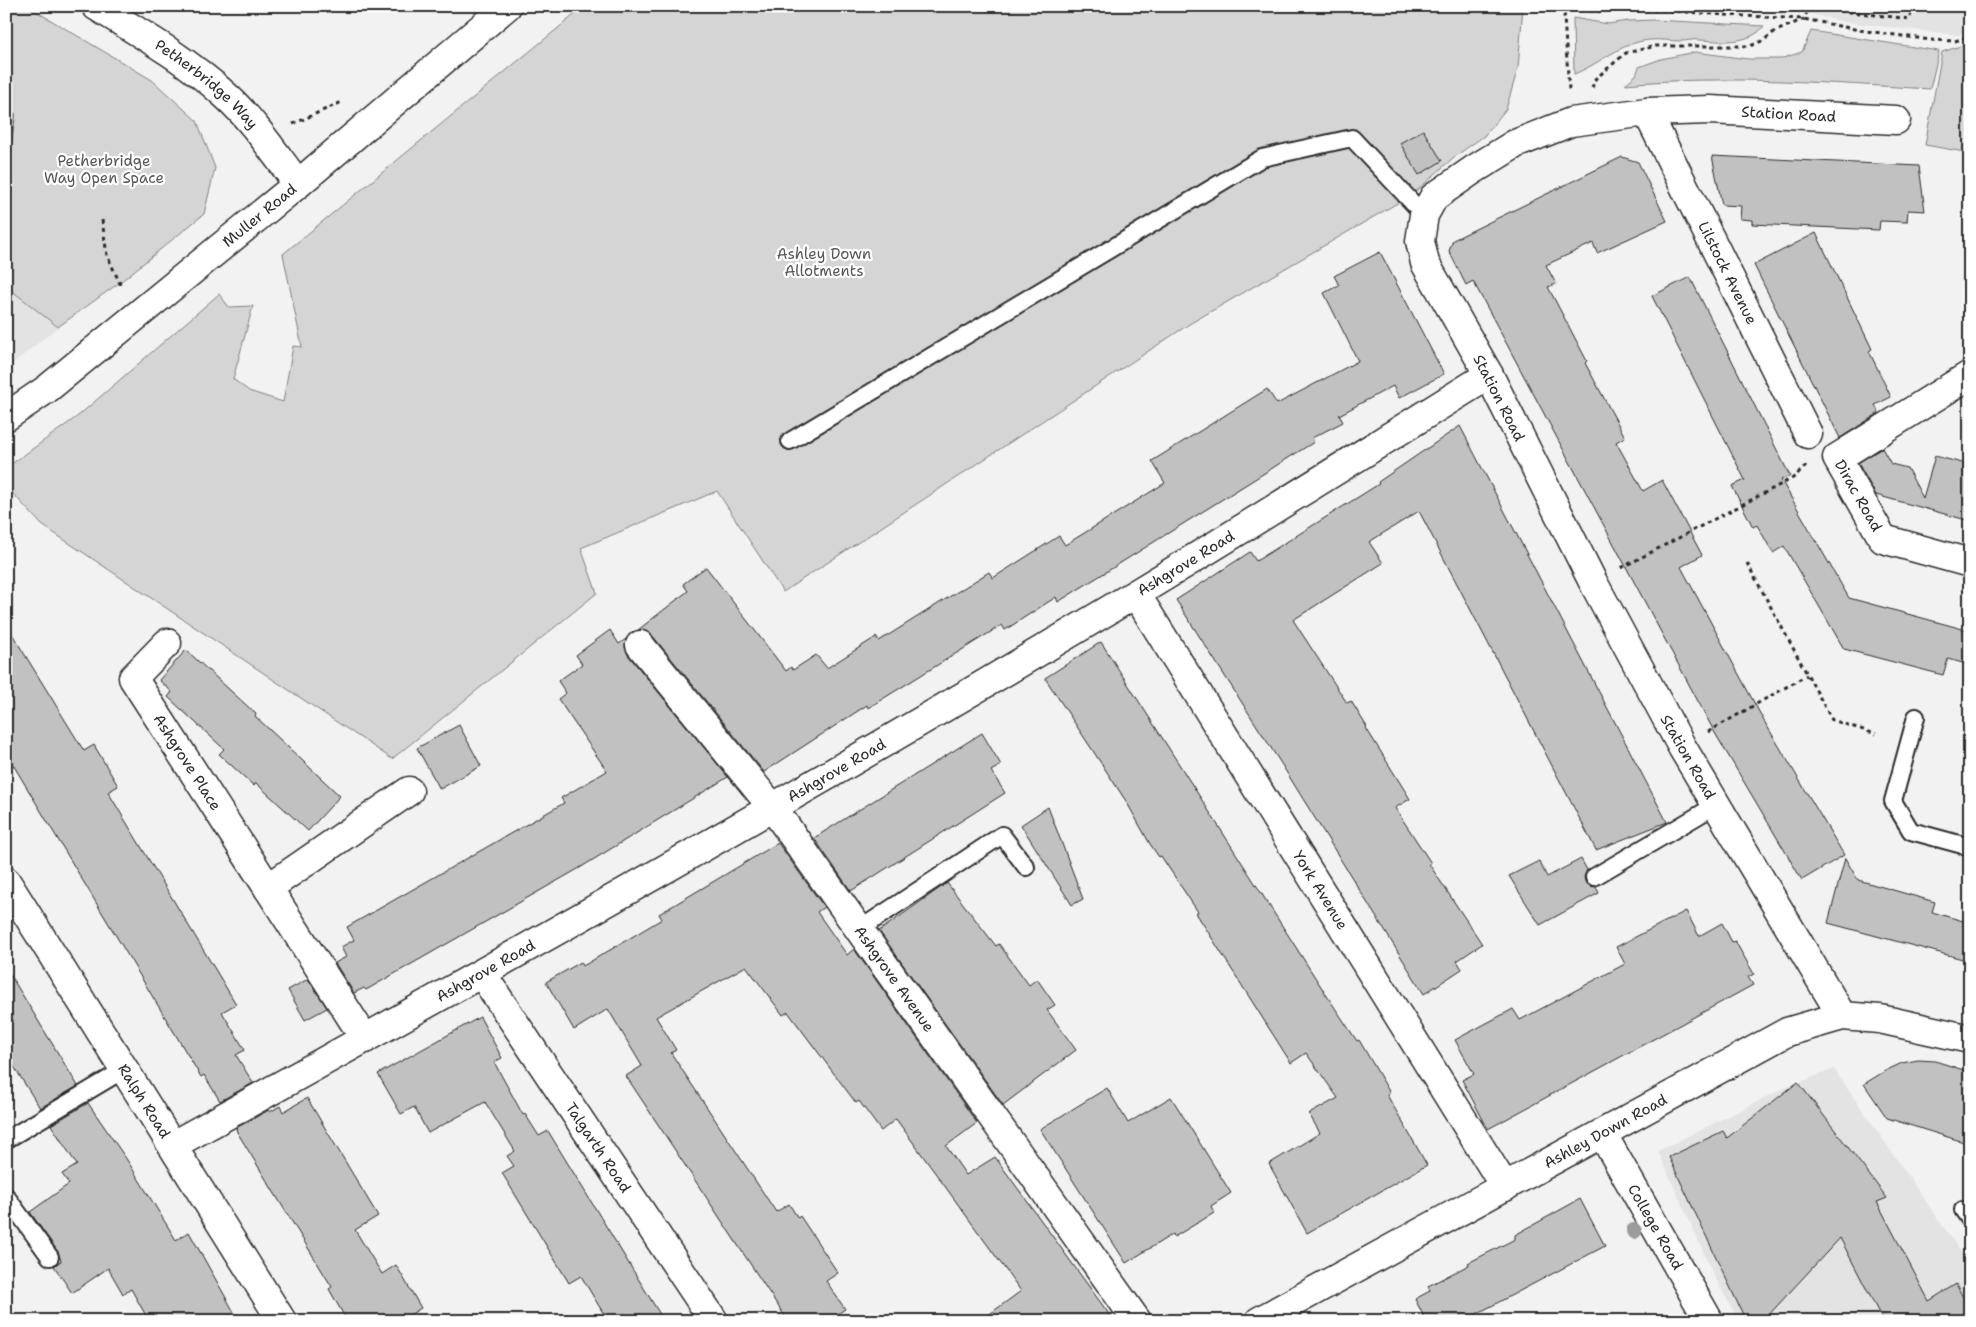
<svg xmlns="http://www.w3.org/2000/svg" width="1976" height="1327" font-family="'Shantell Sans',sans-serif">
	<rect width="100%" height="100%" fill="#f2f2f2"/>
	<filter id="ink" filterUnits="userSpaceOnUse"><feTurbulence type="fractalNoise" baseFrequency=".02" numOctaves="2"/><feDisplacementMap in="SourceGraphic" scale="10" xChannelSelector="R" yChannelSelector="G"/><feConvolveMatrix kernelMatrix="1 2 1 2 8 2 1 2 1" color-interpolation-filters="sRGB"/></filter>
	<g filter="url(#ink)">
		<g fill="#e3e3e3">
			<path d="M1778 6H1970V29L1959 35 1844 22Z"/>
			<path d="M6 286 58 327 6 369Z"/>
			<path d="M1834 1069 1970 1265V1321H1739L1714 1276 1658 1151 1787 1087Z"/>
		</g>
		<g fill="#d5d5d5" stroke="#808080">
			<path d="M6 6H27L152 80 197 121 215 168 204 214 119 283 58 327 6 286Z"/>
			<path d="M585 6H790L792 13 839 6H1523L1518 68 1506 109 1484 136 1454 157 1413 194 1191 323 783 592 717 491 581 548 597 593 392 759 42 525 6 486V468L78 416 219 294 229 307 253 306 233 379 249 391 283 402 293 346 302 347 283 254Z"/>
			<path d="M1573 18 1608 24 1628 21 1654 20 1764 26C1750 45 1720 41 1700 40 1693 39 1687 41 1681 41 1671 41 1660 39 1650 40 1621 42 1600 64 1574 74Z"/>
			<path d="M1811 31 1939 51 1930 89C1828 83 1727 75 1625 84L1636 75 1639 67 1661 59 1695 52 1748 59H1780L1802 52Z"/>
			<path d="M1970 43V153L1925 145 1942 52Z"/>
		</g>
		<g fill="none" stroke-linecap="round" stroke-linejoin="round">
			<path stroke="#787878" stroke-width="10" d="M6 113 11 116 6 147"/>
		</g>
		<g fill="#c1c1c1" stroke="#2b2b2b">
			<path d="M1423 130 1442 161 1419 175 1400 143Z"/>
			<path d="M1712 156 1919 166 1925 211 1908 210 1907 222 1880 221 1879 230 1752 224V220L1740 219 1741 206 1722 205Z"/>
			<path d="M1622 157 1638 162 1667 221 1597 253 1593 243 1546 265 1556 284 1548 287 1587 361 1585 363 1625 437 1616 442 1643 491 1662 480 1702 555 1681 567 1764 721 1844 855 1802 880 1715 733 1473 281 1466 285 1449 251 1453 240Z"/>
			<path d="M1816 233 1872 349 1869 351 1891 397 1875 405 1879 413 1840 438 1754 265Z"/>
			<path d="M1380 252 1444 374 1399 398 1393 386 1339 415 1343 422 1312 438 1314 442 1058 602 1056 597 1005 630 1002 625 868 708 867 705 764 772 652 635 646 631 638 630 688 591 683 584 706 567 786 671 791 667 793 670 816 655 827 668 876 637 879 641 989 572 993 578 1059 536 1065 545 1165 483 1152 461 1267 389 1277 404 1358 361 1324 293 1339 285 1334 276Z"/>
			<path d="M1690 277 1790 476 1781 480 1849 598 1970 631V665L1948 659 1943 675 1844 649 1784 546 1773 553 1757 525 1753 527 1732 486 1745 480 1652 296Z"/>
			<path d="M1460 426 1667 822 1596 850 1419 511 1369 542 1383 563 1293 620 1347 703 1351 701 1367 727 1366 728 1410 799 1395 808 1431 863 1429 864 1482 944 1457 961 1462 969 1424 994 1282 765 1176 600 1250 552 1256 561 1379 484 1378 482Z"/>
			<path d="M1882 448 1891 464 1907 468 1923 498 1935 456 1970 465V521L1876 495 1858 463Z"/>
			<path d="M6 624 84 751 94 745 118 786 108 792 236 1004 222 1012 245 1050 236 1055 253 1083 220 1101 204 1075 201 1077 6 753Z"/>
			<path d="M610 630 619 644 626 639 625 647 628 655 728 777 578 869 366 990 364 988 354 993 335 963 346 957 341 947 354 940 347 927 564 803 561 798 607 771 558 699 566 693 558 681 582 664 576 655Z"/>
			<path d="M1101 642 1327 996 1357 1041 1359 1040 1390 1093 1387 1095 1427 1165 1307 1233 1269 1164 1320 1133 1309 1114 1338 1098 1306 1053 1291 1063 1196 913 1198 912 1161 856 1159 857 1150 844 1126 801 1045 678Z"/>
			<path d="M186 650 256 714 255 716 340 796 308 831 256 783 254 786 219 754 224 749 168 697 172 692 159 680Z"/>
			<path d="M459 725 481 766 440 789 417 748Z"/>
			<path d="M982 733 1001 765 991 771 1005 793 851 891 814 838Z"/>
			<path d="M1048 807 1083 899 1072 905 1021 825Z"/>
			<path d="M778 843 824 907 817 912 847 955 854 949 977 1123 946 1146 966 1175 995 1157 1114 1321H980L1021 1291 896 1119 881 1131 859 1101 856 1103 788 1012 783 1015 746 966 656 1017 676 1050 671 1053 776 1212 789 1204 798 1218 800 1216 838 1273 826 1281 845 1309 827 1321H788L626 1076 642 1066 608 1009 574 1030 546 982 581 962 583 966 662 919 659 914Z"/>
			<path d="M1845 858 1858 880 1935 902 1932 912 1970 923V961L1828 923Z"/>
			<path d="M1581 859 1587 870 1584 877 1585 882 1590 886 1596 887 1599 893 1540 925 1509 876 1539 861 1547 877Z"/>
			<path d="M947 883 996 946 999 944 1029 985 1037 979 1055 1005 1047 1010 1076 1050 1003 1105 879 931Z"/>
			<path d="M1686 911 1699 936 1722 923 1732 942 1735 941 1754 974 1748 977 1753 985 1488 1129 1462 1080 1474 1074 1455 1040 1513 1009 1520 1020 1625 964 1616 947Z"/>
			<path d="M6 968 78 1086 40 1108 6 1054Z"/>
			<path d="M308 979 327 1008 305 1020 288 990Z"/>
			<path d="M480 1017 502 1058 494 1062 523 1115 525 1114 539 1136 548 1131 664 1321H608L581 1276 569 1283 502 1173 514 1166 507 1156 515 1151 485 1102 428 1133 414 1107 401 1114 378 1074Z"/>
			<path d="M1918 1060 1935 1061 1970 1072V1144L1887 1118 1864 1084 1885 1071 1902 1063Z"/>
			<path d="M1798 1082 1887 1198 1877 1202 1929 1301 1956 1284 1970 1311V1321H1883L1840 1238 1763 1321H1746L1669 1157 1723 1131 1727 1138Z"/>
			<path d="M1107 1088 1128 1123 1171 1097 1231 1193 1211 1206 1214 1213 1174 1237 1173 1234 1126 1263 1040 1129Z"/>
			<path d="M307 1098 378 1216 355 1230 382 1274 396 1265 421 1308 400 1321H347L329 1289 332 1287 237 1132 236 1128 269 1110 270 1112 280 1106 283 1112Z"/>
			<path d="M88 1103 127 1160 176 1240 189 1232 239 1321H149L131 1289 123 1294 108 1268 72 1293 54 1266 61 1261 58 1252 30 1212 69 1184 62 1174 77 1165 51 1125Z"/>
			<path d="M1580 1199 1605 1246 1463 1321H1426L1415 1299 1430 1291 1428 1286 1469 1265 1468 1263 1515 1239V1235Z"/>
		</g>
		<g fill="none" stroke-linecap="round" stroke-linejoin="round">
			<g stroke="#2b2b2b" stroke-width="20">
				<g id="lane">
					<path d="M790 441 1262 158 1352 138 1424 215"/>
					<path d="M1916 717 1893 801 1911 831 1970 847"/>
					<path d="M1594 877 1716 805"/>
					<path d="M860 929 1002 835 1026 867"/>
					<path d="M6 1140 125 1069"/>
					<path d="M6 1196 50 1257"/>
					<path d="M1963 1210 1970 1220"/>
				</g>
			</g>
			<g stroke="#2b2b2b" stroke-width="31">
				<g id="street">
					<path id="s1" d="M96 6C140 33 187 60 225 95 253 120 275 154 298 184"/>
					<path id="s2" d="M1647 112 1808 434"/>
					<path id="s3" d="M1970 375 1837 458 1883 539 1970 563"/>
					<path id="s4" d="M1136 594 1505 1187"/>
					<path id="s5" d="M167 643 133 678 365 1039"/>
					<path id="s6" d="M640 645 773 808 1137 1321"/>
					<path id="s7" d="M6 881 282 1321"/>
					<path d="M268 888 409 791"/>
					<path id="s8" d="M482 974 714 1321"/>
					<path id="s9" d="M1842 1016 1682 747 1593 582 1489 375 1425 263 1420 241 1424 215 1434 197 1473 170 1515 144 1571 122 1647 112 1710 110 1896 120"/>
					<path id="s10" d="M1603 1135 1709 1321"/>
					<path id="s11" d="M173 1145C497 966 820 784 1137 593 1255 522 1371 448 1489 375"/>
				</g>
			</g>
			<g stroke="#2b2b2b" stroke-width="31">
				<g id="secondary">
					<path id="s12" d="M6 417 47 389 298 184 507 6"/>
					<path id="s13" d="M1259 1321 1787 1032 1842 1016 1880 1019 1970 1039"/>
				</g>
			</g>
			<g stroke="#2b2b2b" stroke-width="3" stroke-dasharray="4 4" stroke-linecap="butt">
				<path d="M1567 6 1564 17 1569 90"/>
				<path d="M1574 6 1583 10 1594 11 1662 10 1725 15 1804 19 1859 30 1931 40 1955 41 1970 36"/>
				<path d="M1592 88 1595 79 1626 53 1656 46H1750L1764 40 1774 32 1804 19 1809 7 1910 19 1911 6"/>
				<path d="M293 124 344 101"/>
				<path d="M102 220 107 255 122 288"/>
				<path d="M1747 563 1832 720 1876 734"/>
				<path d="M1621 568 1793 478 1808 464"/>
				<path d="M1708 732 1807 675"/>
			</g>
			<use href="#lane" stroke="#fff" stroke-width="16"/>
			<use href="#street" stroke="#fff" stroke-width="28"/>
			<use href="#secondary" stroke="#fff" stroke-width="28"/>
		</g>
		<circle fill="#9c9c9c" cx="1634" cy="1231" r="8"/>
	</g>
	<g text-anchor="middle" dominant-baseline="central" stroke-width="4.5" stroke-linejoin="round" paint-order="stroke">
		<g font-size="15" fill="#2b2b2b" stroke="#fff">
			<text stroke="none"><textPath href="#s1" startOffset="136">Petherbridge Way</textPath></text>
			<text stroke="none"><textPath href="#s9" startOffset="1306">Station Road</textPath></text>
			<text stroke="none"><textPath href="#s12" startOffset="324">Muller Road</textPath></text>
			<text stroke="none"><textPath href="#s2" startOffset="180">Lilstock Avenue</textPath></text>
			<text transform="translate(1499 398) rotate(63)">Station Road</text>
			<text stroke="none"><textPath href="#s3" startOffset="200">Dirac Road</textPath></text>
			<text stroke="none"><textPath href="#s11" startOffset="1168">Ashgrove Road</textPath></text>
			<text transform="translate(1688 757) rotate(60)">Station Road</text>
			<text stroke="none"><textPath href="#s5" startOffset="149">Ashgrove Place</textPath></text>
			<text stroke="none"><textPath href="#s11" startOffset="762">Ashgrove Road</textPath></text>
			<text stroke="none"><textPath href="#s4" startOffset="349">York Avenue</textPath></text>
			<text stroke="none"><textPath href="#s11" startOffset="358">Ashgrove Road</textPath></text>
			<text stroke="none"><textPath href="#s6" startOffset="420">Ashgrove Avenue</textPath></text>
			<text stroke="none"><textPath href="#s7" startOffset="260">Ralph Road</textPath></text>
			<text stroke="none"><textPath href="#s13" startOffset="395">Ashley Down Road</textPath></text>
			<text stroke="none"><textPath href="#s8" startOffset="209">Talgarth Road</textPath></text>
			<text stroke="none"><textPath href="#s10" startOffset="106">College Road</textPath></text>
		</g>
		<g font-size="15" fill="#565656" stroke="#fff">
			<text x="104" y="161">Petherbridge<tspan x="104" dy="17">Way Open Space</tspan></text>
			<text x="824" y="254">Ashley Down<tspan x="824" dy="17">Allotments</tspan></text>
		</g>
	</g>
	<rect width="1976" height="1327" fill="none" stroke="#fff" stroke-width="25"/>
	<rect x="12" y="12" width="1951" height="1302" fill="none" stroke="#2b2b2b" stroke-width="2" filter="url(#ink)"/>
</svg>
